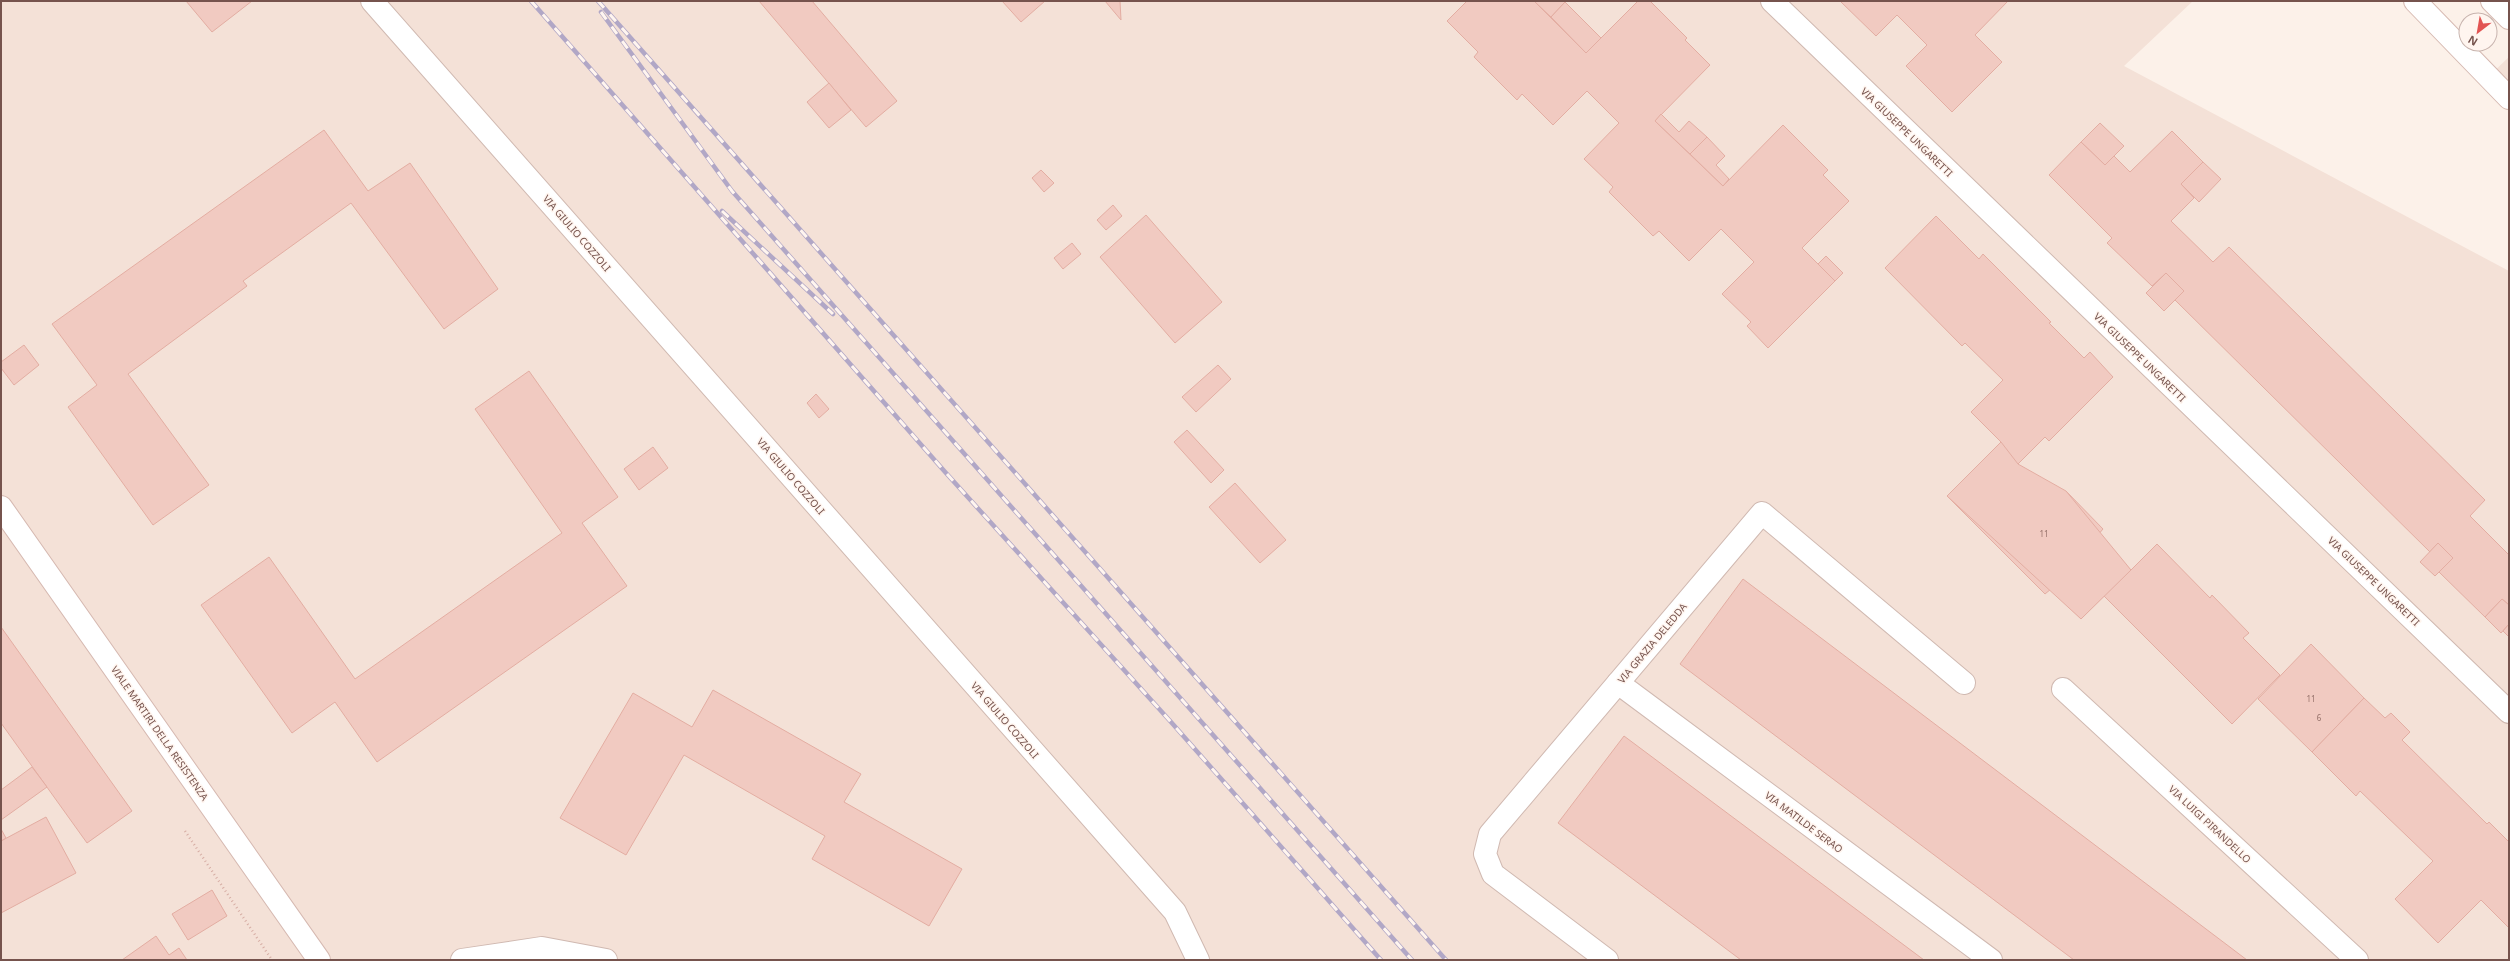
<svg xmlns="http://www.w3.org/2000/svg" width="2510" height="961" font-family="'Noto Sans',sans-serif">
	<rect width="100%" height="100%" fill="#fcf1e9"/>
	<g fill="#f4e1d7">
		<path d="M1 1H2193L2124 66 2509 271V960H1Z"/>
		<path d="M2509 57V105L2485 80Z"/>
	</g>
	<g fill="#f1cac1" stroke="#e3ada2">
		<path d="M186 1H252L212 32Z"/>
		<path d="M759 1H812L897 101 866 127Z"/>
		<path d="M1002 1H1045L1021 22Z"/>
		<path d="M1105 1H1120L1121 20Z"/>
		<path d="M1467 1H1534L1586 53 1638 1H1650L1687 38 1685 40 1710 65 1655 121 1723 186 1783 125 1828 170 1823 175 1849 201 1802 248 1835 281 1768 348 1747 326 1751 322 1722 294 1754 262 1721 229 1689 261 1659 231 1653 236 1609 192 1613 187 1584 159 1619 123 1587 91 1553 125 1522 94 1517 100 1474 57 1478 52 1447 21Z"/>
		<path d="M1534 1H1564L1565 2 1551 17Z"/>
		<path d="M1840 1H2008L1975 35 2002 62 1952 112 1906 66 1927 45 1897 15 1876 36Z"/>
		<path d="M1565 2 1601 38 1586 53 1551 17Z"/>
		<path d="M829 83 851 110 829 128 807 102Z"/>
		<path d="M1661 114 1679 132 1689 121 1707 137 1690 154 1655 121Z"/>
		<path d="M2100 123 2124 146 2105 165 2081 142Z"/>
		<path d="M324 130 368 191 410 163 498 289 444 329 351 203 243 281 247 286 128 374 209 485 153 525 68 407 97 385 52 324Z"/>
		<path d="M2172 131 2203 162 2181 184 2194 198 2171 221 2213 262 2229 247 2485 500 2470 516 2509 555V605L2502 599 2485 617 2439 572 2453 558 2438 543 2430 552 2175 300 2184 291 2166 273 2152 286 2107 243 2112 238 2049 175 2081 142 2105 165 2114 156 2130 172Z"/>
		<path d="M1707 137 1725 156 1716 165 1729 179 1723 186 1690 154Z"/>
		<path d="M2203 162 2221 179 2199 202 2181 184Z"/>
		<path d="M1041 170 1054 183 1044 192 1032 178Z"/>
		<path d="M1113 205 1122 216 1106 230 1097 220Z"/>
		<path d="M1146 215 1222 302 1175 343 1100 257Z"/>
		<path d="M1936 216 1979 259 1983 254 2051 322 2049 323 2084 358 2090 352 2113 377 2049 441 2045 437 2018 464 2056 502 2066 491 2103 529 2097 536 2131 570 2157 544 2210 598 2212 595 2249 633 2243 638 2280 675 2232 724 2104 596 2081 619 2051 589 2045 594 1947 496 2001 442 1971 412 2003 380 1965 343 1962 346 1885 268Z"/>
		<path d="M1072 243 1081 254 1063 269 1054 258Z"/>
		<path d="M1826 256 1843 273 1835 281 1818 264Z"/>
		<path d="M2166 273 2184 291 2164 311 2146 293Z"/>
		<path d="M24 345 39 365 14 385 1 368V362Z"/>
		<path d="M1218 365 1231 379 1196 412 1182 397Z"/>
		<path d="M529 371 618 497 582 523 627 586 377 762 335 702 292 733 201 605 269 557 355 679 562 533 475 409Z"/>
		<path d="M816 394 829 409 819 418 807 403Z"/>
		<path d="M1187 430 1224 470 1211 483 1174 442Z"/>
		<path d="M2001 442 2018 464 2066 491 2131 570 2081 619 1947 496Z"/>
		<path d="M653 447 668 468 639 490 624 469Z"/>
		<path d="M1235 483 1286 540 1260 563 1209 507Z"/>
		<path d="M2438 543 2453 558 2435 576 2420 562Z"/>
		<path d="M1743 579 2247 960H2074L1680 664Z"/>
		<path d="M2502 599 2509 605V624L2501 633 2485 617Z"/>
		<path d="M2509 624V637L2503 631Z"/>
		<path d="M1 627 132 811 87 843 1 723Z"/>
		<path d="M2311 644 2364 698 2312 752 2258 699Z"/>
		<path d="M713 690 861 774 844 802 962 869 929 926 812 859 825 836 684 755 626 855 560 818 633 693 692 727Z"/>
		<path d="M2364 698 2385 718 2391 713 2410 732 2402 740 2487 824 2489 822 2509 842V928L2481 900 2438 943 2395 899 2433 861 2360 791 2356 796 2312 752Z"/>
		<path d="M1624 736 1924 960H1741L1558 823Z"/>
		<path d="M32 767 47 787 1 820V790Z"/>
		<path d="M46 817 76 873 1 913V841Z"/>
		<path d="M1 829 6 838 1 841Z"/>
		<path d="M212 890 227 916 188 940 172 914Z"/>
		<path d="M156 936 169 955 179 948 187 960H122Z"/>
	</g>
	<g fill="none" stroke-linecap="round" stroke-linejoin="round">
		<g stroke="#d0b9b1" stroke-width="24">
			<g id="street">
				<path d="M372 1 1175 912 1198 960"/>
				<path d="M1772 1 2509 712"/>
				<path d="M1618 683 1991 960"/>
				<path d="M2063 689 2357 960"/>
				<path d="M462 960 542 948 606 960"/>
				<path d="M1607 960 1493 874 1485 854 1490 834 1762 513 1964 683"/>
			</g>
		</g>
		<g stroke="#d6b9b1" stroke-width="24">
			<g id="secondary">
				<path d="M2415 1 2509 98"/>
				<path d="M2492 1 2509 18"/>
				<path d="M1 507 319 960"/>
			</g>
		</g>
		<path stroke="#d6ada4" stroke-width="2.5" stroke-dasharray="1 3" stroke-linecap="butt" d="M185 831 272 960"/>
		<use href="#street" stroke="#fff" stroke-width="22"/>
		<use href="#secondary" stroke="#fff" stroke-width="22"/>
		<g stroke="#b1a7c6" stroke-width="4.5">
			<g id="rail">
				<path d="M531 1 946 473 1171 722 1381 960"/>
				<path d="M598 1 1446 960"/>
				<path d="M601 12 732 191 1412 960"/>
				<path d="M722 211 833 314"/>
			</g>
		</g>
		<use href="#rail" stroke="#fff5ef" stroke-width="3" stroke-dasharray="9" stroke-linecap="butt"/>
	</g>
	<g text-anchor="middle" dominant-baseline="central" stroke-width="3" stroke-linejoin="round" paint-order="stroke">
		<g font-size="8" fill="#95716a">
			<text x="2044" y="533">11</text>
			<text x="2311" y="698">11</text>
			<text x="2319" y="717">6</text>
		</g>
		<g font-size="10" fill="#76534d" stroke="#fff5ef">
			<text transform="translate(1907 132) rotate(44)">VIA GIUSEPPE UNGARETTI</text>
			<text transform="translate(577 233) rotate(49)">VIA GIULIO COZZOLI</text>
			<text transform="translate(2140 357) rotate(44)">VIA GIUSEPPE UNGARETTI</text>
			<text transform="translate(791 476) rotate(49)">VIA GIULIO COZZOLI</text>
			<text transform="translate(2374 581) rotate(44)">VIA GIUSEPPE UNGARETTI</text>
			<text transform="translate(1652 643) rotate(-50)">VIA GRAZIA DELEDDA</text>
			<text transform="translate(1005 720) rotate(49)">VIA GIULIO COZZOLI</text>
			<text transform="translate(160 733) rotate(55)">VIALE MARTIRI DELLA RESISTENZA</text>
			<text transform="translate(1804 822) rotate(37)">VIA MATILDE SERAO</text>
			<text transform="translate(2210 824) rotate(43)">VIA LUIGI PIRANDELLO</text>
		</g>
	</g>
	<rect width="2510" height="961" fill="none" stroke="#76534d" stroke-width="4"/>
	<g transform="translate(2478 32) rotate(211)"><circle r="19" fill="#fff5ef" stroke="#c8b4ae"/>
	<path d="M0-3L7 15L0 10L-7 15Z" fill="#e25452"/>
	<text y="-6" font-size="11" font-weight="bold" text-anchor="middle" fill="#76534d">N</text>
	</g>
</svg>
